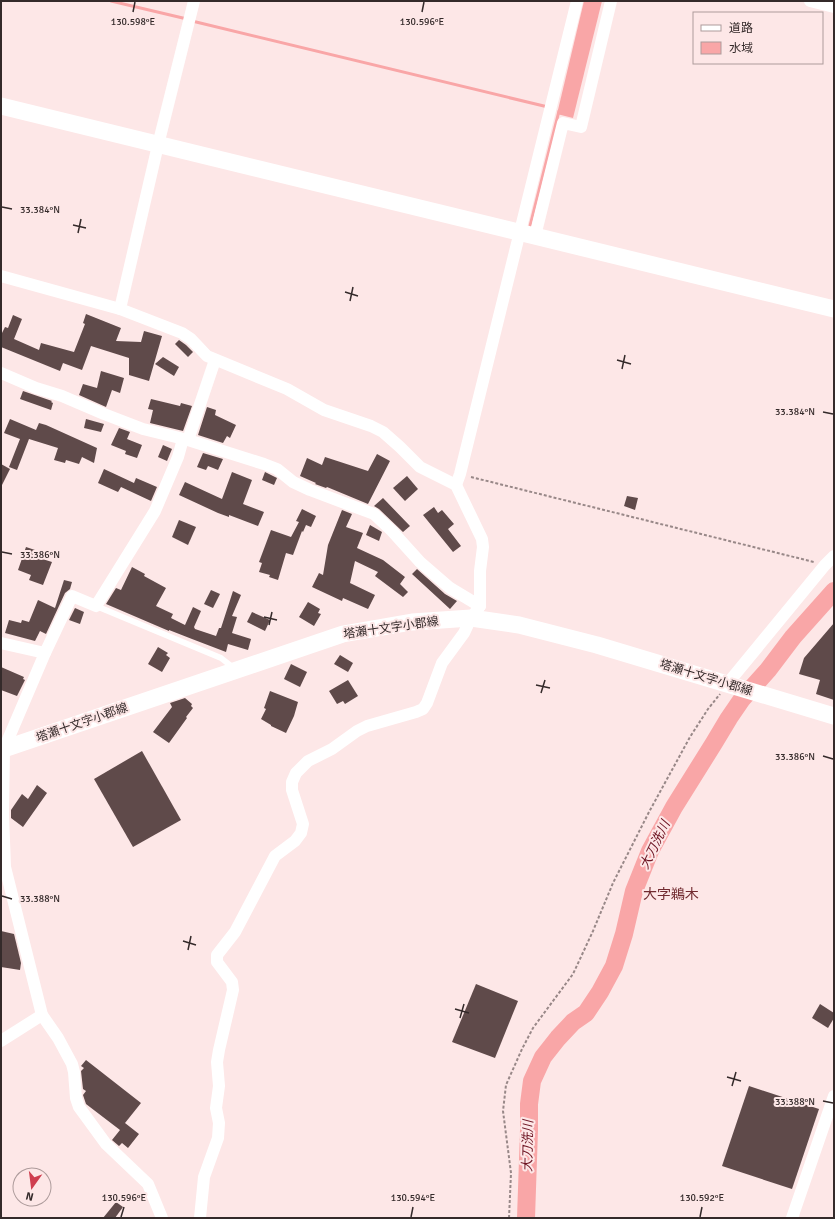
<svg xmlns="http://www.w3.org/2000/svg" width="835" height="1219" font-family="Signika,'Noto Sans JP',sans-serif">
	<rect width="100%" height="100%" fill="#fde7e7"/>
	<path fill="#f9a6a7" d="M584 1H602L573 118 557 114Z"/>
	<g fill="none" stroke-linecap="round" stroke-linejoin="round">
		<g stroke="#f9a6a7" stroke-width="3">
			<path d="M111 1 187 19"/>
			<path d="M192 21 548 107"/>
			<path d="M530 226 559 111"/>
		</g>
		<path stroke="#f9a6a7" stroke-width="18" d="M526 1218 529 1130V1104L532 1081 543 1057 558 1038 573 1022 586 1013 600 992 614 966 624 934 634 891 650 851 674 807 714 743 729 718 742 699 768 670 793 637 834 591"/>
	</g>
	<g fill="#5f4a4a">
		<path d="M86 314 121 328 116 341 141 342 144 331 162 336 149 381 129 375V358L91 346 82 370 63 363 60 371 1 347V335L5 327 8 328 13 315 22 319 14 339 39 350 41 343 74 352 85 324 83 323Z"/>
		<path d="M179 340 186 345 193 352 188 357 175 344Z"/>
		<path d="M163 357 179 367 174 376 155 364Z"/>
		<path d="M101 371 124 378 120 393 112 390 106 407 79 395 83 384 97 388Z"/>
		<path d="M23 391 52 401 51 402 53 403 51 410 20 399Z"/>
		<path d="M151 399 180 406 181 403 192 406 183 431 150 423 153 410 148 409Z"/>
		<path d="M207 407 216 410 215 415 236 425 230 438 227 436 223 443 198 435Z"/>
		<path d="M10 419 36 430 39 423 46 425 97 448 94 463 82 457 79 464 66 460 65 463 54 460 58 448 29 439 17 470 9 467 20 439 4 433Z"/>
		<path d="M86 419 104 424 101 432 84 428Z"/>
		<path d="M119 428 130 432 127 439 142 445 137 458 125 454 126 451 111 445Z"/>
		<path d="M163 445 172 449 167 461 158 457Z"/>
		<path d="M203 453 223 459 218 470 208 466 206 470 197 467Z"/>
		<path d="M377 454 390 461 368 504 327 487 326 488 315 484 316 483 300 476 307 458 322 465 325 457 368 471Z"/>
		<path d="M1 464 10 469 1 487Z"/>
		<path d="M104 469 134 483 136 478 157 487 151 501 121 487 118 492 98 483Z"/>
		<path d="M232 472 252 480 243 504 264 512 258 526 229 515V517L218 513 179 495 185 482 222 499Z"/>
		<path d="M265 472 277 478 274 485 262 480Z"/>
		<path d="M407 476 418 489 405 501 393 488Z"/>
		<path d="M627 496 638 498 635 510 624 506Z"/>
		<path d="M383 498 410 526 403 532 379 509 374 506Z"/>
		<path d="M434 507 438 513 442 510 454 524 448 529 461 546 453 552 423 515Z"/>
		<path d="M302 509 316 516 311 527 306 525 303 532 302 531 293 555 286 553 278 580 269 577 270 575 259 572 262 563 259 562 271 530 291 537 299 522 296 521Z"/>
		<path d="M342 510 352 514 346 527 363 533 357 548 383 560 405 577 400 584 408 592 403 597 375 576 378 572 355 561 350 583 375 595 368 609 343 598 342 601 312 587 319 573 323 575 328 545Z"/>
		<path d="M179 520 196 527 188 545 172 537Z"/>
		<path d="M370 525 382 532 379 541 366 535Z"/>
		<path d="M26 547 38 551 36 557 52 562 43 585 29 580 31 575 18 570Z"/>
		<path d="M132 567 145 574 144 576 166 588 156 606 173 614 171 618 185 625 193 607 201 611 194 627 195 629 216 636 219 628H221L233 591 241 595 232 616 237 617 232 633 251 639 248 650 228 644 226 652 192 639 169 630V631L106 604 116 588 121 590Z"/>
		<path d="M417 569 445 594 457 601 450 609 412 574Z"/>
		<path d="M64 580 72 582 70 589 65 593 46 634 40 631 35 641 5 633 9 620 21 623 22 620 29 622 38 600 55 608Z"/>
		<path d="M211 590 220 594 213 608 204 604Z"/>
		<path d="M308 602 320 609 318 613 321 614 314 626 299 617Z"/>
		<path d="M75 608 84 612 80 624 69 620Z"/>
		<path d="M252 612 270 620 265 631 247 622Z"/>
		<path d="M834 623V700L816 694 820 680 799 674 804 658Z"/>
		<path d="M158 647 168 653 166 655 170 658 162 672 148 664Z"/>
		<path d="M340 655 353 663 348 672 334 664Z"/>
		<path d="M291 664 307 672 300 687 284 679Z"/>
		<path d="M1 667 24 677 23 679 25 680 17 696 1 690Z"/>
		<path d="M348 680 358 696 345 704 343 701 337 704 329 691Z"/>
		<path d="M270 691 298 702 294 716 286 733 271 726V725L261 719 266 709 264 708Z"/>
		<path d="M185 698 192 704 191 706 193 708 186 717 187 718 169 743 153 732 172 707 170 703Z"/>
		<path d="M142 751 181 820 133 847 94 779Z"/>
		<path d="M37 785 47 793 23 827 11 818V810L22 794 28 799Z"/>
		<path d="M1 931 14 934 21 963 20 970 1 967Z"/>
		<path d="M476 984 518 1001 495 1058 452 1042Z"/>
		<path d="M820 1004 834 1013V1018L828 1028 812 1018Z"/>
		<path d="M86 1060 141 1103 125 1123 139 1134 128 1148 122 1143 119 1146 112 1140 120 1130 86 1104 83 1095 86 1091 83 1089 81 1071 84 1068 81 1066Z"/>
		<path d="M749 1086 819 1109 792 1189 722 1166Z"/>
		<path d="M116 1202 123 1207 115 1218H103Z"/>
	</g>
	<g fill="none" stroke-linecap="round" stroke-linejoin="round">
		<g stroke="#988888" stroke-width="2" stroke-dasharray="3 2" stroke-linecap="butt">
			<path d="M471 477 814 562"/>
			<path d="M509 1218 511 1173 503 1111 506 1085 522 1049 533 1028 573 974 593 931 613 883 649 812 690 737 708 709 720 694"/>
		</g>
		<path stroke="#fff" stroke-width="6" d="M96 606 221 658 235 669"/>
		<g stroke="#fff" stroke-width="12">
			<path d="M810 1 834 7"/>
			<path d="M535 236 563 123 581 127 611 1"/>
			<path d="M1 276 120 309 182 333 191 339 207 356 287 389 324 410 371 426 383 432 400 447 420 467 456 485 482 539 483 547 480 571V606L471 618 464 633 442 663 427 703 423 709 416 712 367 726 357 731 332 749 308 761 296 773 292 782V790L303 824 301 833 295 841 275 856 235 932 217 955V962L232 982 233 990 219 1050 217 1062 219 1086 216 1108 219 1123 218 1138 204 1177 200 1218"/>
			<path d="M120 309 158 145 194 1"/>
			<path d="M1 373 36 388 62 396 104 414 143 429 188 440 264 464 277 469 293 482 310 490 374 514 392 531 420 562 450 588 480 606"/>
			<path d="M188 440 215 360"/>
			<path d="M456 485 460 474 577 1"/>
			<path d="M1 643 45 653"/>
			<path d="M728 683 825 565 834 556"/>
			<path d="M1 1041 42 1015"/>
			<path d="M162 1218 148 1184 106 1144 79 1107 76 1098 74 1072 72 1064 58 1038 42 1015 5 867 3 814 4 749 45 653 72 596 96 606 155 511 178 457 183 439"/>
			<path d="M792 1218 834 1096"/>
		</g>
		<g stroke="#fff" stroke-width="17">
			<path d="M1 106 834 309"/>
			<path d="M1 750 343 634 412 622 471 618 519 625 597 645 834 716"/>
		</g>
	</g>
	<path fill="none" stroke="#342a2a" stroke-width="1.5" d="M133 12 135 2M422 12 424 2M2 207 12 209M73 225 86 228M78 233 81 219M345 292 358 296M350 301 353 287M617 360 631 364M622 369 625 355M823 412 833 414M2 552 12 554M264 617 277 620M269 625 272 612M536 685 550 688M541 693 545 680M823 756 833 759M2 896 12 899M183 941 196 945M188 950 191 936M455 1009 469 1013M460 1018 464 1004M727 1077 741 1081M732 1086 736 1072M823 1101 833 1103M121 1217 124 1207M411 1217 413 1207M700 1217 702 1207"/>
	<g text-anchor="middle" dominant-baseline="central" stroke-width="4" stroke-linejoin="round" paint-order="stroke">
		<g font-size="12" fill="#342a2a" stroke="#fde7e7">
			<text transform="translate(391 628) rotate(-8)">塔瀬十文字小郡線</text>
			<text transform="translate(706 678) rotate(17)">塔瀬十文字小郡線</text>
			<text transform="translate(82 723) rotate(-19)">塔瀬十文字小郡線</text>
		</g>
		<g font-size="13" font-style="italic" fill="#6e1422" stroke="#fde7e7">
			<text transform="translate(655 845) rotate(-64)">大刀洗川</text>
			<text transform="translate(528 1146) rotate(-89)">大刀洗川</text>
		</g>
		<g font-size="14" fill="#712a2f" stroke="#fde7e7">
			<text x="671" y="894">大字鵜木</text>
		</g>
	</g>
	<g font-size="10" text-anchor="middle" fill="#342a2a" stroke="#fde7e7" stroke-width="4" stroke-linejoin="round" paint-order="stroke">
		<text x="133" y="25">130.598°E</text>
		<text x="422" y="25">130.596°E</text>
		<text x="40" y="213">33.384°N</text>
		<text x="795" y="415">33.384°N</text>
		<text x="40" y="558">33.386°N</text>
		<text x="795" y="760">33.386°N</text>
		<text x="40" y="902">33.388°N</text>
		<text x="795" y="1105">33.388°N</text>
		<text x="124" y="1201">130.596°E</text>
		<text x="413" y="1201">130.594°E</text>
		<text x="702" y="1201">130.592°E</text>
	</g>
	<rect width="835" height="1219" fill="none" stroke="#342a2a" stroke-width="4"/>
	<rect x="693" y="12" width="130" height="52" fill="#fde7e7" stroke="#ad9b9b"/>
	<rect x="701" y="25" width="20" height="6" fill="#ffffff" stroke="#ad9b9b"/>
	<text x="729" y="32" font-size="12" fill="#342a2a">道路</text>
	<rect x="701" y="42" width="20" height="12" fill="#f9a6a7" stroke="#ad9b9b"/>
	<text x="729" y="52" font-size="12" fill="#342a2a">水域</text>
	<g transform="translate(32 1187) rotate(194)"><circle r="19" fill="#fde7e7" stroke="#ad9b9b"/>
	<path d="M0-3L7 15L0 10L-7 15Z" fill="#cf3e4f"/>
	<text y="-6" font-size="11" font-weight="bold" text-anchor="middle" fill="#342a2a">N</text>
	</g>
</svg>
